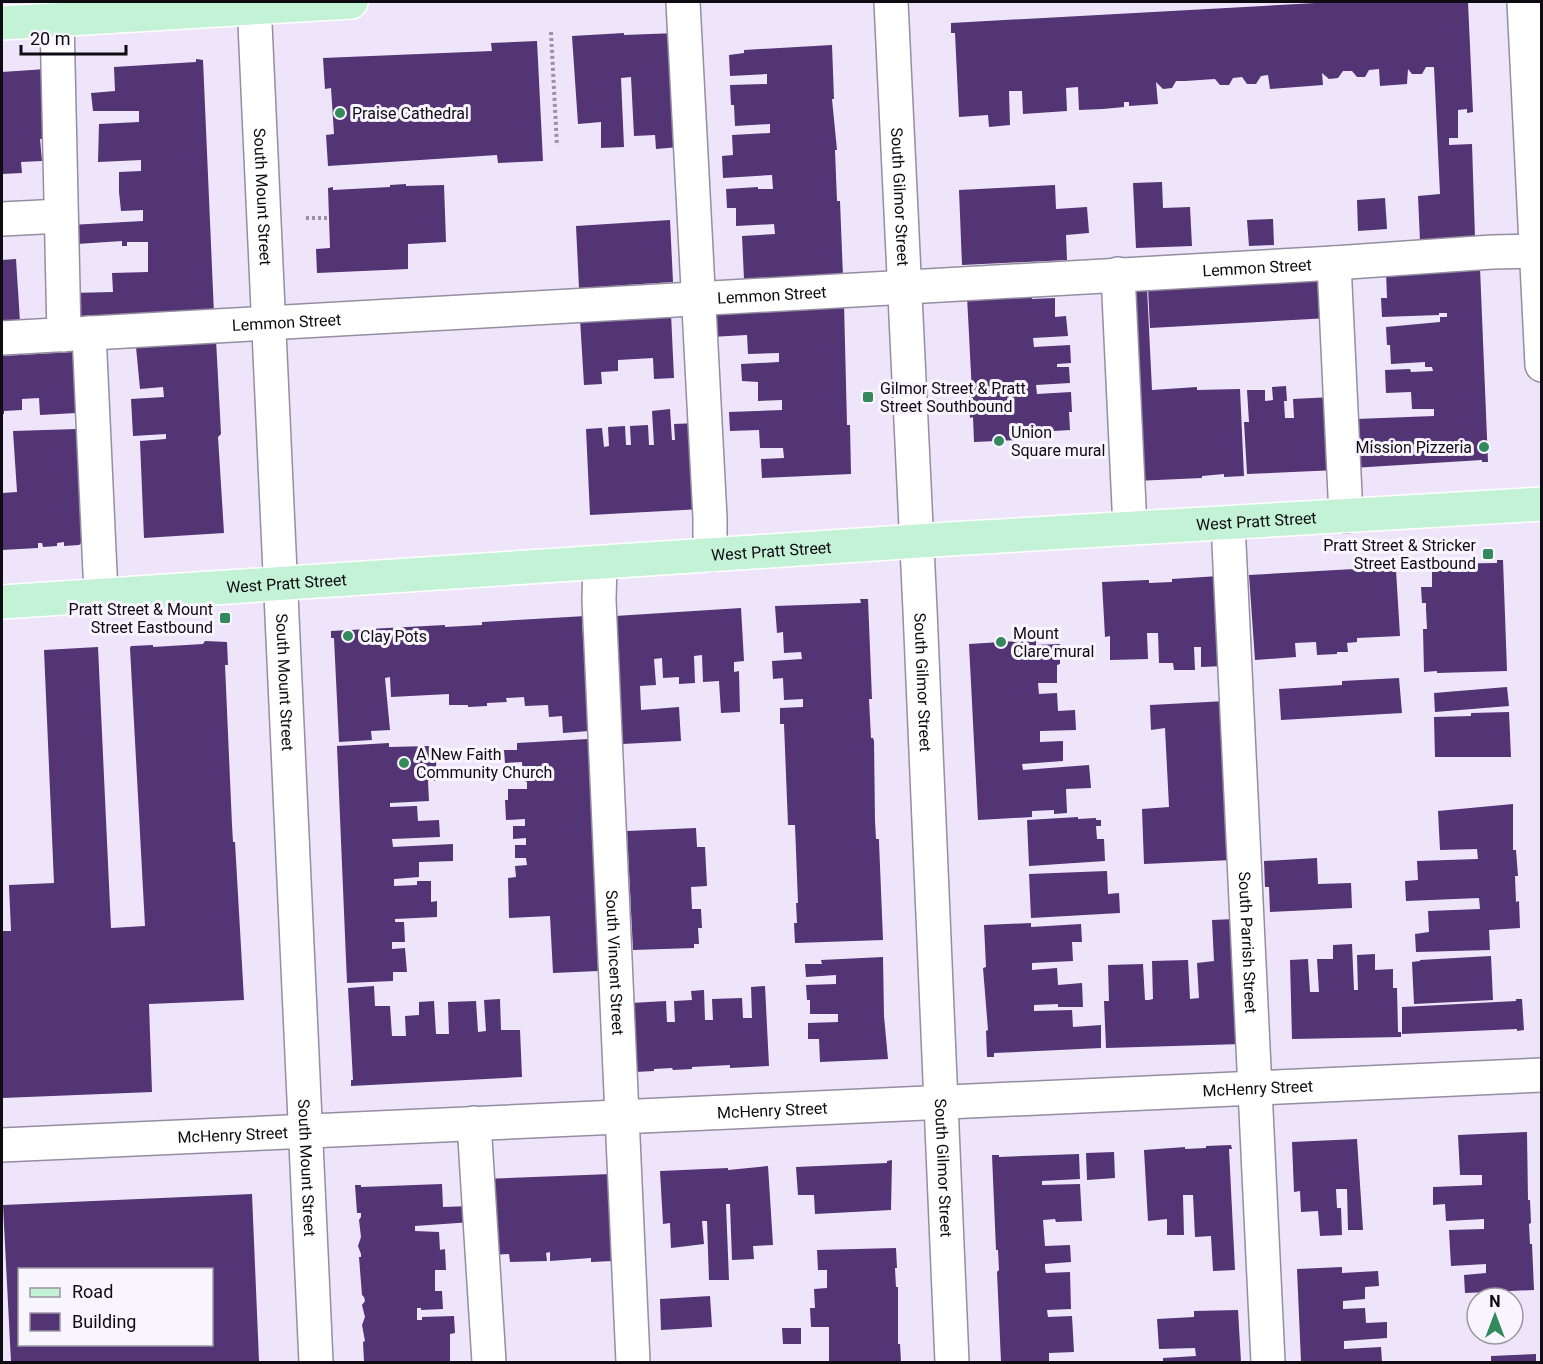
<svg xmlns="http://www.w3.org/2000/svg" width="1543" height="1364" font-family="Roboto,sans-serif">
	<rect width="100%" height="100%" fill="#eee5fa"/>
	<g fill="#533474" fill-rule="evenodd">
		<path d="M1334 2H1468L1473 112 1467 113V109L1458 110V138H1449V145L1472 144 1475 238 1420 241 1418 196 1440 194 1434 67H1426L1422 74H1412L1408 69 1407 84 1380 86 1379 69 1369 70 1365 77H1357L1352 71H1343L1338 78 1329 79 1322 73 1323 85 1270 89 1268 75 1261 76 1256 84H1247L1242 77 1233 78 1229 85H1220L1215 79 1185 81H1176L1172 88 1163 89 1156 82 1158 104 1129 106V102H1124V107L1103 109 1079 110 1078 87 1066 88 1067 111 1023 114 1022 91H1009L1010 125 989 127 988 115 959 117 955 33H951V23Z"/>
		<path d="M624 33V35L677 33 679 147 656 149 655 135 634 136 631 77 621 78 624 147 601 148V122L578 124 572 36Z"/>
		<path d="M537 41 543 161 498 163 497 155 328 166 326 135 334 134 331 88 325 89 323 58 492 51 491 43Z"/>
		<path d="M832 45 834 99H832L837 150H835L836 176 837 201H840L843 277H836V274L744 279 742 236 775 234 774 224 736 226V208H727L726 189 758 187V189H773L772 175 723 178 722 156 733 155 732 135 770 133V124L735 126 734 105H731L730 85 767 84V74L730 76 729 55 744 53V50Z"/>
		<path d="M196 59 203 60 214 314 72 320 71 293 113 292 112 273 148 272V242H127V246H122V241L77 244 70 225 143 221V210L121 211 119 192V172L141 171V160L98 162 99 124 139 122V111H93L91 93 115 91 114 67 196 62Z"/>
		<path d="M46 69 47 139H40L42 161 21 162 22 173 2 174V72Z"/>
		<path d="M1162 182 1163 208 1190 207 1192 246 1136 248 1133 183Z"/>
		<path d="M406 184V186L444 185 446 242 408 244V269L317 273 316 249 330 248 328 188 333 187V190L390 187V185Z"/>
		<path d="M1055 185 1056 209 1087 207 1089 233 1066 235 1067 260 962 265 959 190Z"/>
		<path d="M1385 198 1387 229 1358 231 1357 200Z"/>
		<path d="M1273 219 1274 245 1249 246 1247 220Z"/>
		<path d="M670 220 673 282 579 288 576 226Z"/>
		<path d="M16 259 20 322 2 323V260Z"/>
		<path d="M1480 268 1488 462H1482V460L1352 468 1356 419 1434 416V409H1412L1411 392 1386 393 1385 370 1410 369 1411 372 1433 371 1432 367H1425V362L1391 364 1390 345H1387L1386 327 1440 322V317H1447V313H1439V315L1382 317 1381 298H1387L1386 272Z"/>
		<path d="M1327 276 1329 318 1150 328 1148 287Z"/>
		<path d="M1147 288 1152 390 1197 387V390L1240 389 1244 476 1224 477V474L1202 476V478L1135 481 1127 289Z"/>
		<path d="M1032 294V299L1055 298V317L1066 316 1068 336 1033 338 1034 347 1070 345 1071 363 1057 364V367H1069L1070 383 1036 385 1037 394 1071 392 1072 412H1069L1070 430 1038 432 1039 439 974 442 973 417 970 418 969 393H972L967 296Z"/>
		<path d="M844 303 847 425H850L851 474 762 478 761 459 784 458 783 448H760L759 430 730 431 729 412 782 410V400L758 401V382L742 381 741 364 779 362V353L748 354 747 335 710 337 708 313Z"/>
		<path d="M671 314 674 378 654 379 653 358 618 360V371L601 372 602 384 584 385 580 319Z"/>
		<path d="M216 340 221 434 218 437 224 533 144 538 140 441 166 439V434L133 436 131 399 164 397 163 387 140 389 136 347 209 343 210 341Z"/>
		<path d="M73 352 76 413 40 415 39 398 22 399V410L4 411V414H2V356Z"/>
		<path d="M1286 386 1287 401H1284L1285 418H1294L1293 399 1333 397 1337 470 1247 474 1244 422H1249L1247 390H1265V401L1273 400 1272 387Z"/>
		<path d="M670 409 672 440H675L674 424 697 423 702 509 590 515 586 429 602 428 604 447 609 446 608 427 625 426 626 445H631L630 426 648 425 649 445H654L652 411Z"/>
		<path d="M77 429 82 542 79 545 64 546V542L57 543V546L43 547 42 543H38V548L2 550V493L17 492 13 431Z"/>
		<path d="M1497 560H1503L1507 671 1437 673V671L1424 672 1423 629H1427L1426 609V603H1422L1421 587H1432V564L1497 563Z"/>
		<path d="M1398 566V570H1396L1400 636 1357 638V642L1347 643 1348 652H1337V654L1317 655 1316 642 1295 643 1296 657 1255 660 1249 575 1354 569V571L1375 569V568Z"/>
		<path d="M1219 576 1223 666 1201 667V647H1194L1195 670H1174L1173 663H1159L1158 633H1147L1148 659 1110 660V636L1105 637 1102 582 1147 580H1149V583L1172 582V579Z"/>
		<path d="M860 599H868L872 699H869L871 738H873L874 741 875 821 876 839H879V842L883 940 795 943 794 923H797L796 903H798L795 825H788L784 724H780V708L803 707V699L784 700 783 678 773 679 772 661 802 659 801 652 784 653 783 632 777 633 775 606 861 603Z"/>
		<path d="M741 608 744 661 734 662V672L739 671 740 712 721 713 719 681 703 682 702 655 694 656 695 683 679 684V677L663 678 662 658 654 659 656 685 640 686 641 710 679 707 681 741 622 744 615 616Z"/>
		<path d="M586 616V622H582L589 731 563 733 562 716 549 717 548 705 525 706 524 697 506 698 507 702 487 703V706L468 707V705H449V694L391 697 390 677 385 678 390 730 371 731 372 740 339 742 334 638H331V631L445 625V627L482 625V622Z"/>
		<path d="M1036 640V645L1060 644V664L1057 665V683H1038L1039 694 1057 693 1058 711 1075 710 1076 730 1040 731V742L1063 741V761L1022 764 1023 770 1089 765 1091 788 1066 789 1067 813 1054 814V810L1032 811V817L978 820 969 644Z"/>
		<path d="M205 641 227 642 228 665H225L232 825 233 842H235L244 1000 149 1004 152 1092 2 1098V931H11L9 885 54 883 44 650 98 647 111 928 145 926 130 648 131 646 153 645V647L203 644Z"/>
		<path d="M1399 678 1402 713 1281 720 1279 689 1342 685V681Z"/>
		<path d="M1507 687 1509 706 1435 712 1434 693Z"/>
		<path d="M1226 701 1232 860 1144 864 1142 809 1169 807 1165 728 1151 730 1150 705Z"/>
		<path d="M1509 712 1511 757H1435L1434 717 1471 716V713Z"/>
		<path d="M588 739 598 971 553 973 550 916 509 918 508 878 516 877 515 866 527 865 526 858H515V845H526V838L513 839V826H525V819L506 820 505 800H508V789H527V782L523 780 522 762 505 763 504 750H517V743Z"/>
		<path d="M389 743V747L430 746 431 760H436L437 781H428L429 801 390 803V807L417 806 418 821 439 820 440 837 392 839 393 847 453 844V861L419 862V877L394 879V886L417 885V881H431V902L437 901V917L395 919V922H404L405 942H392V949L405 948 407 972H393V981L347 983 337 746Z"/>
		<path d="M1513 804V850H1516L1518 876H1515L1516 902 1519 901 1520 928 1489 930 1490 950 1416 952 1415 934 1429 932 1428 911 1480 909 1479 898 1406 901 1405 881 1418 880 1417 861 1478 859 1477 849 1440 850 1438 811Z"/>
		<path d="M1078 817V819L1096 818V820H1101V826H1096L1097 839H1104L1105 861 1029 866 1027 820Z"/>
		<path d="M696 828 697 847H705L707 886 691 887 692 909H701L702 928H698L699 944H694V948L633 950 627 831Z"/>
		<path d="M1317 858 1318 884 1351 883 1352 908 1270 912 1269 887H1265L1264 861Z"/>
		<path d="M1107 871 1108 894 1119 893 1120 913 1031 918 1029 874Z"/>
		<path d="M1235 919 1242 1044 1106 1048 1104 1001H1109L1108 965 1143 964 1145 1000H1149L1153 999 1152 961 1188 960 1190 999 1199 998 1197 963 1214 961 1212 920Z"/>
		<path d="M1031 923V927L1081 924 1082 942H1072L1073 961 1032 963V970L1057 968 1058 985 1082 983 1083 1007H1058V1004L1034 1005V1011L1072 1010 1073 1027 1101 1025V1048L994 1053V1057H987L986 1031 988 1030 983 968 986 967 984 925Z"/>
		<path d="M1352 944 1354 990H1358L1357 955 1375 954V970L1393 969V988H1397L1398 1032H1401V1037L1292 1039 1290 960 1308 959 1310 992H1319L1317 959H1333V945Z"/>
		<path d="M1491 956 1493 1000 1414 1004 1412 962 1420 961V960Z"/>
		<path d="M883 957 884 1016 888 1059 820 1062 819 1039H808V1023L838 1022V1014H810V1000H807L806 985 836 984V975L806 977 805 964H822L821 960Z"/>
		<path d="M374 986 375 1006H390L392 1036H406L405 1016 419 1015V1002L434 1001 436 1034H449L448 1002 476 1001 478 1032 486 1031 484 1000 500 999 501 1030H520L522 1077 351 1086V1080H353L348 988Z"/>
		<path d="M765 986 769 1066 730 1068V1065L692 1067V1069L673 1070 672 1068 654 1069V1071L635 1072 631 1003 666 1001 667 1022H675L674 1001 692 1000 691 991 704 990 705 1020H713L712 999 742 998 743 1018H752L751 987Z"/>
		<path d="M1516 999H1522L1524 1030 1517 1031V1029L1402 1034V1007L1516 1001Z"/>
		<path d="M1527 1132 1528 1200H1530L1531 1223 1529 1224 1530 1244H1532L1534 1290 1465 1293 1464 1275 1486 1273V1264L1451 1266 1449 1230 1484 1229V1219L1446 1221 1445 1204 1433 1205V1187L1482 1185V1175H1460L1458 1135Z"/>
		<path d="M1357 1139 1363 1230H1348L1347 1189H1336L1337 1208H1341L1342 1235 1320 1236 1318 1211 1301 1212 1300 1191 1294 1192 1292 1142Z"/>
		<path d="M1231 1145 1232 1149H1229L1235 1270 1213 1271 1211 1236 1195 1237 1193 1195H1183L1184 1235H1167V1219L1148 1221 1144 1150 1185 1147V1149L1206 1148V1146Z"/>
		<path d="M1114 1152 1115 1178 1087 1180 1086 1153Z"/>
		<path d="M1079 1154 1080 1179 1042 1181V1185L1080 1184 1082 1221 1056 1222 1055 1219 1043 1220 1045 1246 1070 1245 1071 1262 1045 1264V1269L1046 1273 1070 1272 1071 1309 1047 1310 1048 1317 1072 1316 1074 1352 1049 1353V1362H1001L997 1272 999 1270 998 1250H996L992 1155H999V1157Z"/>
		<path d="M892 1160 891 1210 815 1214 814 1195H798L796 1167 887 1163V1161Z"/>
		<path d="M768 1166 773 1245 753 1246 754 1259 732 1260 730 1204H726L729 1280H709L707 1221H702L704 1244 671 1248 670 1223 663 1224 660 1171 728 1168V1170Z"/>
		<path d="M611 1174V1181H608L612 1261 591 1262V1258L550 1261V1252L546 1253 547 1261 510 1262 509 1254 488 1255 482 1179Z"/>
		<path d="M442 1184 443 1207 471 1206 472 1222 415 1226V1231L439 1232 440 1250 445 1249 446 1270H435V1291H442L443 1309 421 1310V1308H417V1320H422V1317L454 1316 455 1333 450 1334V1362H364L363 1342 365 1341 362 1325 365 1317 362 1305 365 1301 364 1297 362 1295 359 1257H361V1254L358 1246 361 1237 359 1220 361 1217V1213H357L355 1185H361V1187Z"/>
		<path d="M252 1194 259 1361 11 1362 3 1205ZM212 1269V1344H20V1269Z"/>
		<path d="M896 1248 897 1268H895L896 1287H898V1344H900L901 1362H829V1327H811L810 1308H815L814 1289 827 1288V1270H818L817 1250Z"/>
		<path d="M1342 1267V1273L1378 1271 1379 1286 1365 1287V1299L1343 1301V1309L1365 1308 1366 1323 1387 1322V1338L1344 1341V1349L1381 1347 1382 1362H1301L1297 1269Z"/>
		<path d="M710 1296 712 1327 661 1330 660 1299Z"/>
		<path d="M1238 1310 1241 1362H1163V1358L1196 1356 1195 1348 1159 1349 1157 1319 1194 1317V1311Z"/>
		<path d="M782 1328H801V1344H783Z"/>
		<path d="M1536 1354V1362H1491V1356Z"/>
	</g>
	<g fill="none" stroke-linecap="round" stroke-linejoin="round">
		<g stroke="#958da0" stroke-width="36">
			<g id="minor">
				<path id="s1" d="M254 2 316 1362"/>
				<path d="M683 2 710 518V555"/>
				<path id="s2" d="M891 2 920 610 952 1362"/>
				<path d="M1524 2 1542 365"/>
				<path d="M57 19 64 335"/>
				<path d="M2 219 61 216"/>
				<path d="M1334 263 1346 516"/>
				<path d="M1118 274 1130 528"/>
				<path d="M89 333 101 594"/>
				<path id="s3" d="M2 338 1334 263 1492 252 1542 251"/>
				<path id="s4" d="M1228 523 1268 1362"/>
				<path id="s5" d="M600 563 599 600 633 1362"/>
				<path d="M474 1123 489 1362"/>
				<path id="s6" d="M2 1145 1542 1075"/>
			</g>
		</g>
		<g stroke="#fff" stroke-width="36">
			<g id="major">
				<path d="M2 23 351 2"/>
				<path id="s7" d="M2 602 949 539 1542 504"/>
			</g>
		</g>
		<g stroke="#9992a2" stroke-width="4" stroke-dasharray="3 3" stroke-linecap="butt">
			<path d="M551 32 557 146"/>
			<path d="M306 218H330"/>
		</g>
		<use href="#minor" stroke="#fff" stroke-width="33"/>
		<use href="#major" stroke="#c3f2d6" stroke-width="33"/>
	</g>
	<g fill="#34895c" stroke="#f9f5fe" stroke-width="2">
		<circle cx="340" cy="113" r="6"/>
		<rect x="862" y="391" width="12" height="12" rx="3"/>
		<circle cx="999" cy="441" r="6"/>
		<circle cx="1484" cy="447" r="6"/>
		<rect x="1482" y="548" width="12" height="12" rx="3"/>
		<rect x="219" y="612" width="12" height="12" rx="3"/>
		<circle cx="348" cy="636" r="6"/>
		<circle cx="1001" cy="642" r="6"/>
		<circle cx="404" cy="763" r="6"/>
	</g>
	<g text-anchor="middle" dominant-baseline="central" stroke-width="6" stroke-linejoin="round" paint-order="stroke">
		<g font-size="16" fill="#0e0b12" stroke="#f9f5fe" text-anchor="start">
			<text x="352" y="113">Praise Cathedral</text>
			<text x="880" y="388">Gilmor Street &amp; Pratt<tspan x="880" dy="18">Street Southbound</tspan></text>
			<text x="1011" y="432">Union<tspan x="1011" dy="18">Square mural</tspan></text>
			<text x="1472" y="447" text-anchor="end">Mission Pizzeria</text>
			<text x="1476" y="545" text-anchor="end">Pratt Street &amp; Stricker<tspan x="1476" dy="18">Street Eastbound</tspan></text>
			<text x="213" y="609" text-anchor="end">Pratt Street &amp; Mount<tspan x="213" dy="18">Street Eastbound</tspan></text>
			<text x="1013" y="633">Mount<tspan x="1013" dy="18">Clare mural</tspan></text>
			<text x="360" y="636">Clay Pots</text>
			<text x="416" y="754">A New Faith<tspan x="416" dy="18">Community Church</tspan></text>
		</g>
		<g font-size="16" fill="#0e0b12" stroke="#f9f5fe">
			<text stroke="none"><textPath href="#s1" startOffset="195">South Mount Street</textPath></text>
			<text stroke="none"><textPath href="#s2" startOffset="195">South Gilmor Street</textPath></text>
			<text stroke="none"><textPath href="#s3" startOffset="1257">Lemmon Street</textPath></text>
			<text stroke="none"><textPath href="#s3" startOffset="771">Lemmon Street</textPath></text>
			<text stroke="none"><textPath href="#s3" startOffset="285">Lemmon Street</textPath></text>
			<text stroke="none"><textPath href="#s7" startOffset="1257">West Pratt Street</textPath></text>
			<text stroke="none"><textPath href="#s7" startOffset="771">West Pratt Street</textPath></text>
			<text stroke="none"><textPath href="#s7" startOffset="285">West Pratt Street</textPath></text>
			<text stroke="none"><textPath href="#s1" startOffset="681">South Mount Street</textPath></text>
			<text stroke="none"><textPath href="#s2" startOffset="681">South Gilmor Street</textPath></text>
			<text stroke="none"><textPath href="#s4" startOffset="420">South Parrish Street</textPath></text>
			<text stroke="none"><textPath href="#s5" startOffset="400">South Vincent Street</textPath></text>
			<text stroke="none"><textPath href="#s6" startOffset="1257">McHenry Street</textPath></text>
			<text stroke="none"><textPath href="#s6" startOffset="771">McHenry Street</textPath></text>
			<text stroke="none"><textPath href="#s6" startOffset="231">McHenry Street</textPath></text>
			<text stroke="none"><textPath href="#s1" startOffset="1167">South Mount Street</textPath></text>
			<text stroke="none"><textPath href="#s2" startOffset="1167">South Gilmor Street</textPath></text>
		</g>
	</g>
	<rect width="1543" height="1364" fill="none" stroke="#0e0b12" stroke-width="6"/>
	<rect x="18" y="1268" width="195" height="78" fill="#f9f5fe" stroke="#9b97a0" stroke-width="1.5"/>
	<rect x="30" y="1288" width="30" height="9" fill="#c3f2d6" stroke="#9b97a0" stroke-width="1.5"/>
	<text x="72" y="1298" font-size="18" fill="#0e0b12">Road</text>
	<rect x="30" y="1313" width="30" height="18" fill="#533474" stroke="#9b97a0" stroke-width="1.5"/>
	<text x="72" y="1328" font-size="18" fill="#0e0b12">Building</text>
	<g transform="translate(1495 1316)"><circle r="28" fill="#f9f5fe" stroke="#9b97a0" stroke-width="1.5"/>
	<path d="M0-4.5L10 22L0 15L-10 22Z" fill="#34895c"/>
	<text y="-9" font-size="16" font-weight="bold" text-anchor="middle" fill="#0e0b12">N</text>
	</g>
	<path d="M21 45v9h105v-9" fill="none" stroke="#0e0b12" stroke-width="3"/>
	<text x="30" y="45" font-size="18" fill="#0e0b12" stroke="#f9f5fe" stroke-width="4.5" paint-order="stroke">20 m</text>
</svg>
